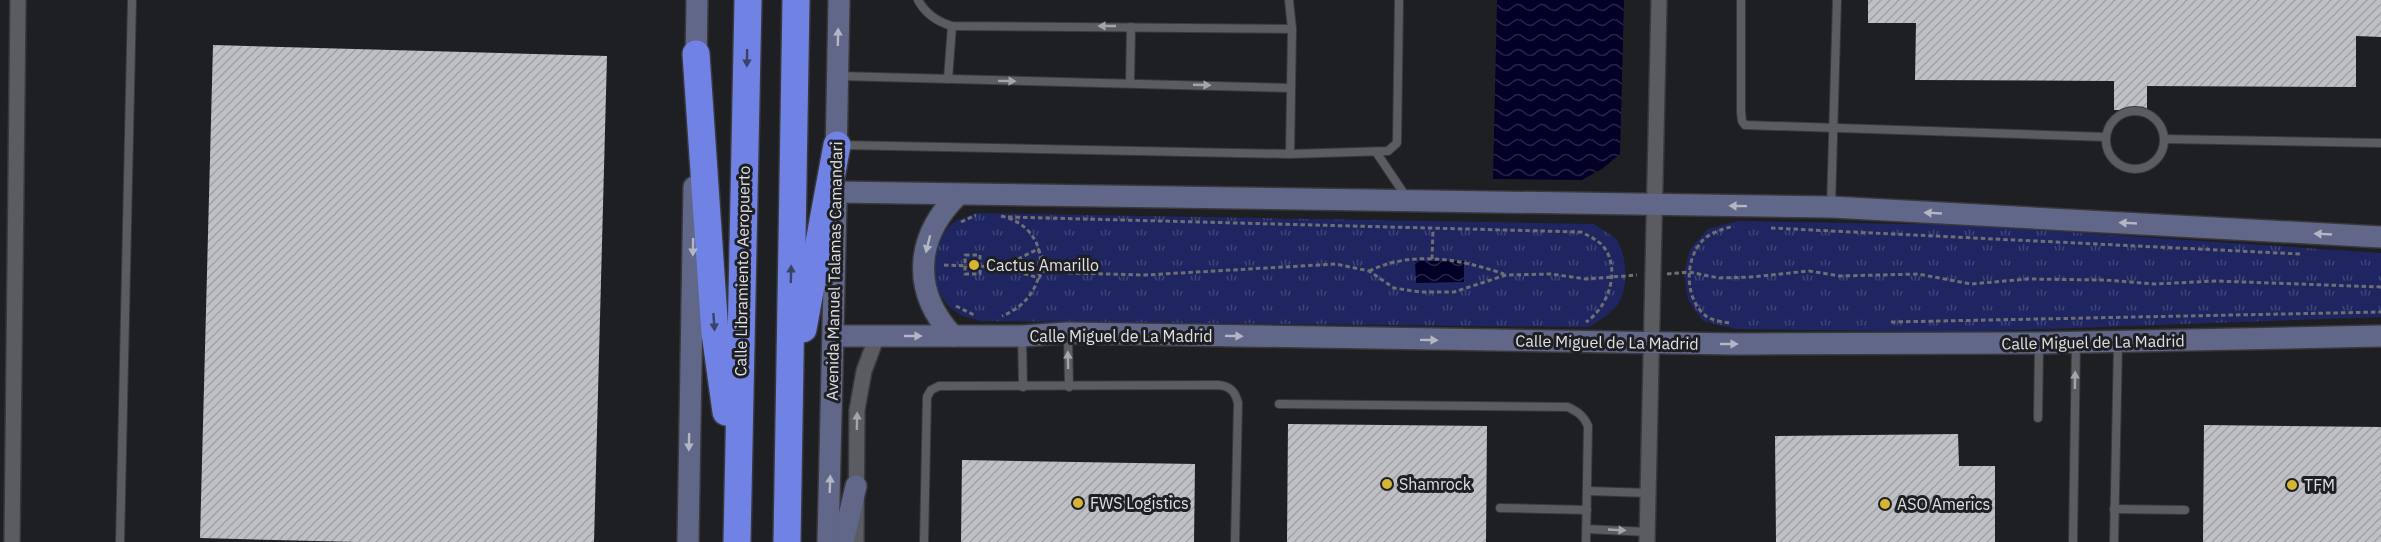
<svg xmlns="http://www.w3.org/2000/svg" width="2381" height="542" font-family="'IBM Plex Sans',sans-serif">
	<defs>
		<pattern id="park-tufts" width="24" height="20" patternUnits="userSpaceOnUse" patternTransform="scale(1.5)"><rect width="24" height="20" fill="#1f2560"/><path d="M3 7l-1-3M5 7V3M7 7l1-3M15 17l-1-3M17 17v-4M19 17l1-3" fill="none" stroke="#3f4477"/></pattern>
		<pattern id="water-waves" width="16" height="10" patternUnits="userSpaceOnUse" patternTransform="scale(1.5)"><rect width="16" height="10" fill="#030028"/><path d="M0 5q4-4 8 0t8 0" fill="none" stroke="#272547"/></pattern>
		<pattern id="building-hatch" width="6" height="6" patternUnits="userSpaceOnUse" patternTransform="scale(1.5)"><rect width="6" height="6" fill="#bec0c5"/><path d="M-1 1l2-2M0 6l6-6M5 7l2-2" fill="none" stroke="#9fa1a5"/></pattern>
	</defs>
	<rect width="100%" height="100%" fill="#1e1f23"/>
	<g fill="url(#park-tufts)">
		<path d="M977 213 1594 224C1600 229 1612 234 1617 240 1627 257 1629 287 1618 304 1611 314 1600 320 1589 327L981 321C975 319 968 318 963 316 928 299 924 249 952 224 958 219 969 216 977 213Z"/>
		<path d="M1738 221 1960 225 2381 253V317L1958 332 1736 329 1703 321 1688 300 1684 274 1690 249 1708 229Z"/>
	</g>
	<g fill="url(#water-waves)">
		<path d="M1497 0H1624L1620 154 1602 169 1582 180 1493 179Z"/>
		<path d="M1415 261H1464V282L1416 283Z"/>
	</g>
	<g fill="url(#building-hatch)">
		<path d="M1868 0H2381V37L2356 36V87L2147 86V110H2114V81L1915 80 1916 23H1868Z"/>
		<path d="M213 45 607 56 594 542H357L200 538Z"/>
		<path d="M1288 424 1487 426 1486 542H1287Z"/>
		<path d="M2204 425 2381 427V542H2203Z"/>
		<path d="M1958 434 1959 466H1995V542H1776L1775 436Z"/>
		<path d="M962 460 1195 464 1194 542H961Z"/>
	</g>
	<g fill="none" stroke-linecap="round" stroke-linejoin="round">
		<g stroke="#38393c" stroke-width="10">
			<g id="lane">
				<path d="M918 0C925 13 938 22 952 26L1292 29"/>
				<path d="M1289 0 1292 29 1290 154"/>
				<path d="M1741 0V112L1742 121 1745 125 2106 137"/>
				<path d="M839 76 1291 88"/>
				<path d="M948 79 952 26"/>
				<path d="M1130 83 1131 27"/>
				<circle cx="2135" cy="140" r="29"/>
				<path d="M2164 139 2381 143"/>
				<path d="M841 145 1290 154 1388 151 1397 143 1399 0"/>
				<path d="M1376 152 1407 198"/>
				<path d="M1831 206 1837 0"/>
				<path d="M1068 334 1069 387"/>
				<path d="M1022 337 1023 387"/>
				<path d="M1279 404 1568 407C1578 412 1584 416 1588 426L1586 542"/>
				<path d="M2038 418 2039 345"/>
				<path d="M1588 491 1649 493"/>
				<path d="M1500 508 1587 510"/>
				<path d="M2114 509 2185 510"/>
				<path d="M1586 529 1648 532"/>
				<path d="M120 542 132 0"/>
				<path d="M924 542 927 397 931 390 939 386 1218 385C1230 386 1235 391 1238 403L1235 542"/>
				<path d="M2073 542 2076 343"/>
				<path d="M2114 542 2118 343"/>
			</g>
		</g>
		<g stroke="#38393c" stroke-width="18">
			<g id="street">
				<path d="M12 542 18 0"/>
				<path d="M856 542 857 410 864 371 877 336"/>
				<path d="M1647 542 1659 0"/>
			</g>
		</g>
		<g stroke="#38393c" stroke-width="24">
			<g id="secondary">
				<path d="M696 68 697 0"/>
				<path d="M836 160 839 0"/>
				<path d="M836 192 1831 207 2381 237"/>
				<path d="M834 336H1022L1067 333 1735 344 2039 343 2381 336"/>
				<path d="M953 336C911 291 915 237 958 195"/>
				<path d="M688 542 694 187"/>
				<path d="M828 542 836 201"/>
				<path d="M843 542 856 486"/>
			</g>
		</g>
		<g stroke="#38393c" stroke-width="30">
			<g id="highway">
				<path d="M696 54 715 333 726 412"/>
				<path d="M803 329 837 145"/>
				<path d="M737 542 748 0"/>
				<path d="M787 542 796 0"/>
			</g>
		</g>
		<g stroke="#6e6f73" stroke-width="3" stroke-dasharray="4.5 3" stroke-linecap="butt">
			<path d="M1001 216C1055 228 1052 297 1002 316"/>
			<path d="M1008 217 1581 232C1589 236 1596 239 1602 245 1622 267 1609 307 1586 322"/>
			<path d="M961 222 976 215"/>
			<path d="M1771 228 2300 254"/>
			<path d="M1038 249 1047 266 1039 278 1002 267Z"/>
			<rect x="965" y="255" width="15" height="19"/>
			<path d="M1432 259 1433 229"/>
			<path d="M944 265 1002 267"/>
			<path d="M1047 266 1070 273 1145 275 1336 264 1369 271 1394 288 1420 292H1454L1506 275 1551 274 1586 279 1637 275"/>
			<path d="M1369 271C1413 250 1460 259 1504 274"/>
			<path d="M1667 274 1689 272 1719 278 1751 277 1809 271 1840 276 1918 274 1971 284 2027 279 2105 280 2155 284 2216 281 2381 287"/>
			<path d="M956 306 974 315"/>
			<path d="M1891 322 2381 312"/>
			<path d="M1729 323C1722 322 1711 320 1706 316 1684 299 1684 258 1704 239 1712 232 1723 229 1734 226"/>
		</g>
		<use href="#lane" stroke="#5a5c61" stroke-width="8"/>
		<use href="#street" stroke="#5a5c61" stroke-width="15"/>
		<use href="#secondary" stroke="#616788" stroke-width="21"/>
		<use href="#highway" stroke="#7082e4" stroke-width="27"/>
	</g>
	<defs><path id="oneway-solid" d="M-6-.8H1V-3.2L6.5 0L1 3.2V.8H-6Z" transform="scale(1.5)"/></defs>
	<g fill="#a4a5a9">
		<use href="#oneway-solid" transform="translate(1107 26) rotate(-180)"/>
		<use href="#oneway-solid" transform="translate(1007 81) rotate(1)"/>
		<use href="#oneway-solid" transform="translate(1202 85) rotate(2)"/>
		<use href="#oneway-solid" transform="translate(1068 360) rotate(-91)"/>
		<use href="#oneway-solid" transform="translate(2075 380) rotate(-89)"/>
		<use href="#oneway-solid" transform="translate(857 421) rotate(-89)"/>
		<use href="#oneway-solid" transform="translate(1617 530) rotate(3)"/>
	</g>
	<g fill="#b4b6c4">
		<use href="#oneway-solid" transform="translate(838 37) rotate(-89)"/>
		<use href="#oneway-solid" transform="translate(1738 206) rotate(-179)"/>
		<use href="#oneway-solid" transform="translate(1933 213) rotate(-177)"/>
		<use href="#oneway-solid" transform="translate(2128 223) rotate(-177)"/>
		<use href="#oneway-solid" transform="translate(2323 234) rotate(-177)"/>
		<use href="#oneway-solid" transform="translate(928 244) rotate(104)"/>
		<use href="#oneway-solid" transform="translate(693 247) rotate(91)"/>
		<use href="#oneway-solid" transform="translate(913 336)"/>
		<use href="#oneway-solid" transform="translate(1234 336) rotate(1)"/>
		<use href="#oneway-solid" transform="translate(1429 340) rotate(1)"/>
		<use href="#oneway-solid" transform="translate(1729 344)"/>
		<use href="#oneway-solid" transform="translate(689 442) rotate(91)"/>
		<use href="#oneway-solid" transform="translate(830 484) rotate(-88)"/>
	</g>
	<g fill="#3b4267">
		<use href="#oneway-solid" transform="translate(747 58) rotate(91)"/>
		<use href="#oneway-solid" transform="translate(791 274) rotate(-89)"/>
		<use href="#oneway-solid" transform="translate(714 322) rotate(86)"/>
	</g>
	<g fill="#d6b534" stroke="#1e1f23" stroke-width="2">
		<circle cx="974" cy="265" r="6"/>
		<circle cx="1387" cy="484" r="6"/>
		<circle cx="2292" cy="485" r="6"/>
		<circle cx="1078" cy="503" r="6"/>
		<circle cx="1885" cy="504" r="6"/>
	</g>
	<g text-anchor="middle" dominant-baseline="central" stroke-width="6" stroke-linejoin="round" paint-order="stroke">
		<g font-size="16" fill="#e0e1e4" stroke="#1e1f23" text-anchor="start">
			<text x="986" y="265">Cactus Amarillo</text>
			<text x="1399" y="484">Shamrock</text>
			<text x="2304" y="485">TFM</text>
			<text x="1090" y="503">FWS Logistics</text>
			<text x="1897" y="504">ASO Americs</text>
		</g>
		<g font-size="16" fill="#e0e1e4" stroke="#1e1f23">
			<text transform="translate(742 271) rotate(-89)">Calle Libramiento Aeropuerto</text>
			<text transform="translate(834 271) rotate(-89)">Avenida Manuel Talamas Camandari</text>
			<text x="1121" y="336">Calle Miguel de La Madrid</text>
			<text transform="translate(1607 342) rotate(1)">Calle Miguel de La Madrid</text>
			<text transform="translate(2093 342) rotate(-1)">Calle Miguel de La Madrid</text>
		</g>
	</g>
</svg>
